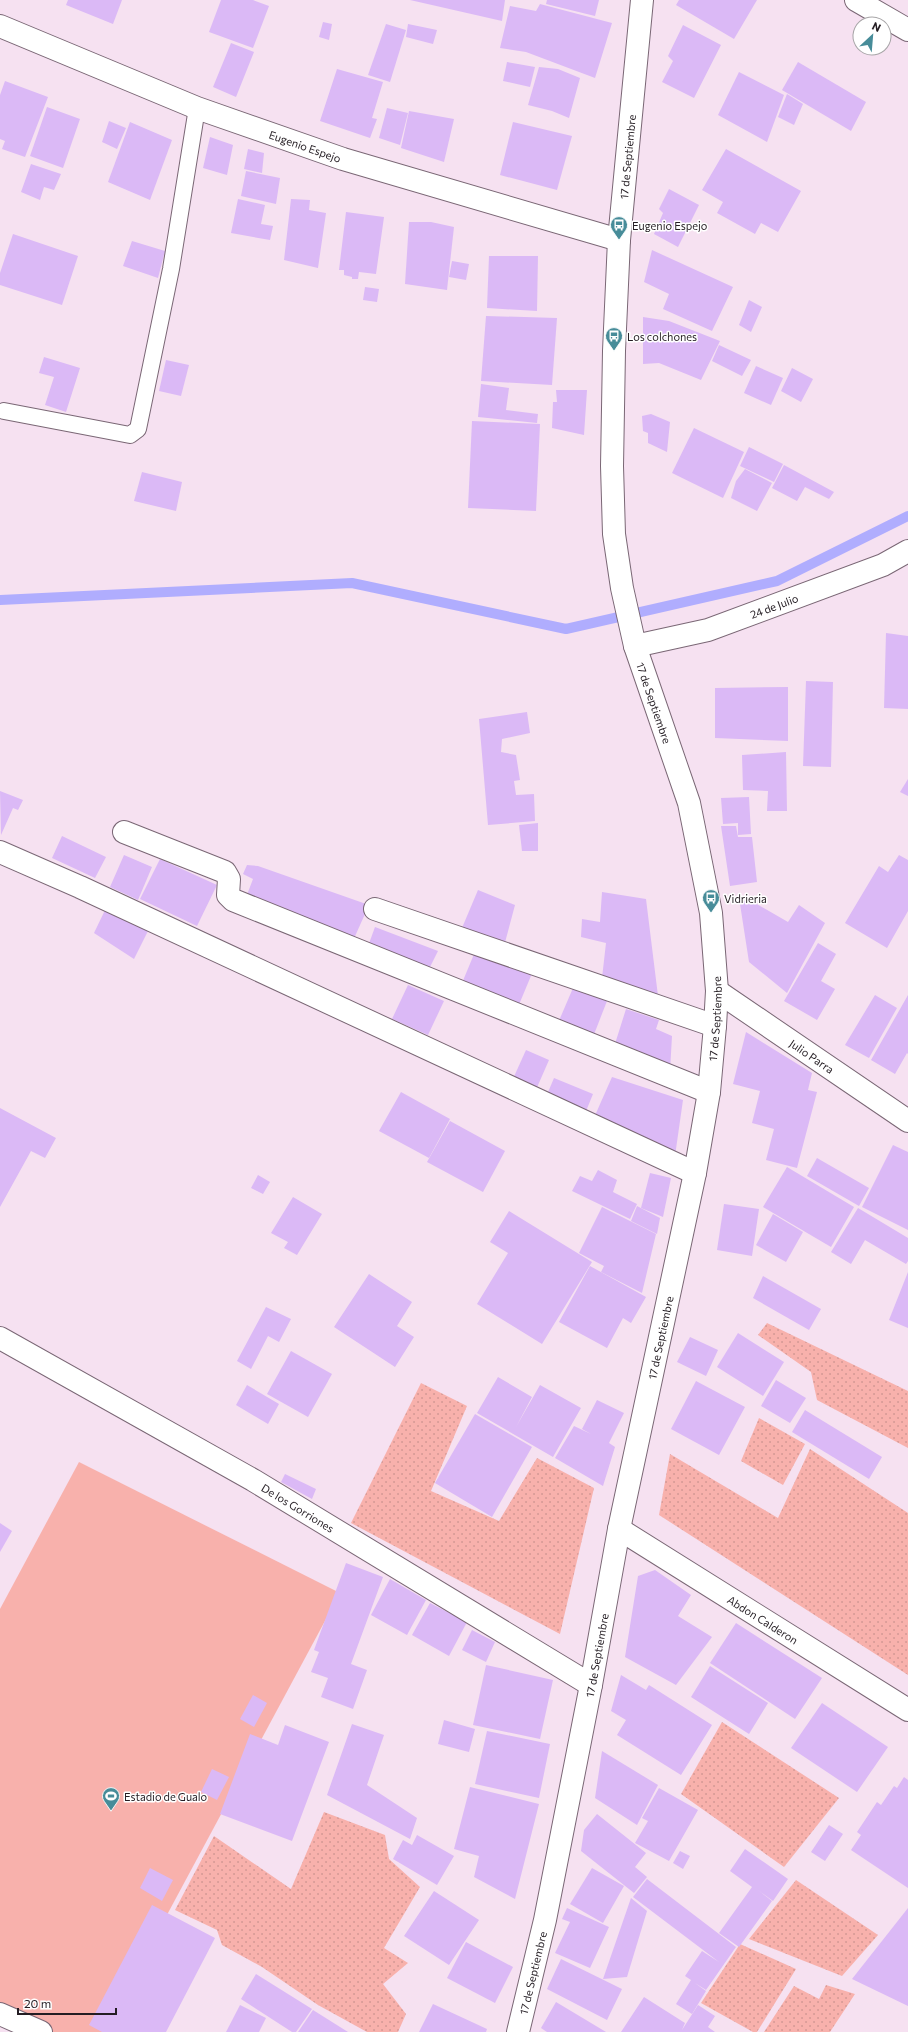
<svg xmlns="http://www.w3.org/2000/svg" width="908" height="2032" font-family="Commissioner,sans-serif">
	<defs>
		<pattern id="grass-dots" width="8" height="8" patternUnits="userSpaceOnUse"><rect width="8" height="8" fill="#f8b1ac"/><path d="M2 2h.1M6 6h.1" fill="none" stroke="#d49894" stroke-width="1.8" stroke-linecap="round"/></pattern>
	</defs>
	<rect width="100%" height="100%" fill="#f6e1f1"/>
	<g fill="url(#grass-dots)">
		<path d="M767 1323 908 1391V1448L817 1400 811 1372 758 1335Z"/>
		<path d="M421 1383 467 1406 431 1491 499 1521 537 1458 594 1488 560 1634 351 1523Z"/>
		<path d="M759 1418 805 1444 783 1485 741 1461Z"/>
		<path d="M810 1449 908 1513V1675L659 1515 670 1454 778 1518Z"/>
		<path d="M722 1722 839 1798 784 1867 681 1794Z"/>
		<path d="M324 1812 385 1835 389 1859 420 1887 384 1948 408 1963 383 1984 406 2014 398 2032H367L318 2005 262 1967 222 1945 217 1930 175 1910 214 1836 291 1889Z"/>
		<path d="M796 1880 878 1935 842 1976 749 1939Z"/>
		<path d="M740 1944 796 1969 757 2032H753L701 2003Z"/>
		<path d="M826 1985 855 1994 830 2032H764L794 1986 819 1999Z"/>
	</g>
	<path fill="#f8b1ac" d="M79 1462 340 1593 104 2032H37L0 2014V1609Z"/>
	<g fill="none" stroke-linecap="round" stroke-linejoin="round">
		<path stroke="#b0adfe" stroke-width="10" d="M0 600 352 583 566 629 777 581 908 516"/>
	</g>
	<g fill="#dbb9f6">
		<path d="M68 0H122L113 24 66 5Z"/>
		<path d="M221 0H253L269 6 253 48 209 32Z"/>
		<path d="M410 0H505L502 21Z"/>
		<path d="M547 0H599L595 16 546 4Z"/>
		<path d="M679 0H757L734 39 676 5Z"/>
		<path d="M540 4 612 23 595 78 526 52 500 48 510 6 536 11Z"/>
		<path d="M323 22 332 24 329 40 319 37Z"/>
		<path d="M386 24 406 30 390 82 368 75Z"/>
		<path d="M408 24 437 30 433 44 406 37Z"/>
		<path d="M683 25 721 45 694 98 662 82 673 61 668 56Z"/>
		<path d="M231 43 254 52 236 97 213 87Z"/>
		<path d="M507 62 535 67 530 87 503 81Z"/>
		<path d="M798 62 866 102 851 131 782 90Z"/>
		<path d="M539 67 558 69 580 78 569 118 552 111 528 105Z"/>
		<path d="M337 69 383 82 372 118 377 119 370 138 320 121Z"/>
		<path d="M739 72 784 95 767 142 718 115Z"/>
		<path d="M5 81 48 97 25 157 2 149 5 141 0 139V95Z"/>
		<path d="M787 94 803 104 794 125 778 117Z"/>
		<path d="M47 107 80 119 63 168 30 156Z"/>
		<path d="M387 108 408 113 400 145 379 138Z"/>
		<path d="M409 111 454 119 444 162 401 148Z"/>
		<path d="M109 121 126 128 117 149 102 142Z"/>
		<path d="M130 122 172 140 150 200 108 182Z"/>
		<path d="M513 122 572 136 557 190 500 175Z"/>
		<path d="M210 137 233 145 227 175 203 168Z"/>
		<path d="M248 149 264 153 262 173 244 169Z"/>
		<path d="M726 149 801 191 778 232 761 223 755 234 717 213 723 202 702 190Z"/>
		<path d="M31 164 61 174 54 190 44 187 40 200 21 192Z"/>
		<path d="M246 171 280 178 276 204 241 196Z"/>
		<path d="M669 189 699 205 678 247 654 234 663 213 659 209Z"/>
		<path d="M238 199 265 205 261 224 273 226 270 240 231 233Z"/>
		<path d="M291 199 310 200 309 210 326 213 318 268 284 260Z"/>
		<path d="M346 212 384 217 376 274 359 272 358 279H352V277L344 275V270H339Z"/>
		<path d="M409 222H431L454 227 447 290 405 284Z"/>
		<path d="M13 234 78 256 62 305 0 285V273Z"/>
		<path d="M132 241 165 251 158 278 123 266Z"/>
		<path d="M652 250 733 287 712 331 663 309 669 294 644 282Z"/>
		<path d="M489 256H538L537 311 487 308Z"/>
		<path d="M452 261 469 264 466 280 449 277Z"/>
		<path d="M365 287 379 289 377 302 363 300Z"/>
		<path d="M749 300 762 307 751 332 739 325Z"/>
		<path d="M486 316 557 318 552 385 481 381Z"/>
		<path d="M643 317 669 321 720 341 701 380 659 363 643 364Z"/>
		<path d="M719 345 751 360 742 376 712 361Z"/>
		<path d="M44 357 80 368 66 412 45 405 54 377 39 373Z"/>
		<path d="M166 360 189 365 181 396 159 391Z"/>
		<path d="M756 366 783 378 771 405 744 393Z"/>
		<path d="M792 368 813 379 801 402 781 391Z"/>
		<path d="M481 384 509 388 506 410 538 414 537 423 478 417Z"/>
		<path d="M556 390H587L584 435 552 428 553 402H557Z"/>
		<path d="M651 414 670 422 667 452 648 443V433L643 431 642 416Z"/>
		<path d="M472 421 540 424 536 511 468 508Z"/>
		<path d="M694 428 744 452 723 498 672 473Z"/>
		<path d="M749 447 783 464 774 482 740 466Z"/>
		<path d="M784 465 834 492 829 499 805 487 797 501 772 488Z"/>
		<path d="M745 469 772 483 757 511 731 498 736 481Z"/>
		<path d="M142 472 182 482 176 511 134 501Z"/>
		<path d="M886 633 908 636V709L884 708Z"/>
		<path d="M806 681 833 682 831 767 803 766Z"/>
		<path d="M788 687V741L715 738V688Z"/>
		<path d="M527 712 530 733 502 739 501 752 516 755 520 780 514 781 516 795 534 794 535 821 488 825 479 719Z"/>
		<path d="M786 752 787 811H767L768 791 743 790 742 755Z"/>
		<path d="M908 779V796L900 792Z"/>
		<path d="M0 791 23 800 18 810 13 808 1 835Z"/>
		<path d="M749 797 751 834 738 835V823L723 824 721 798Z"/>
		<path d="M538 823V851H522L519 825Z"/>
		<path d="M721 826H736L738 837H752L757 882 730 886Z"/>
		<path d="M62 836 106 857 95 878 52 858Z"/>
		<path d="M124 855 152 867 138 900 110 887Z"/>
		<path d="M899 855 908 860V911L887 948 845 923 879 866 888 872Z"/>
		<path d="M160 859 217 885 197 926 140 899Z"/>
		<path d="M247 865 258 866 369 905 352 943 245 900 253 879 243 874Z"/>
		<path d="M478 890 515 905 503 950 459 935Z"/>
		<path d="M602 892 646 899 658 996 602 978 606 943 581 937 582 919 600 922Z"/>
		<path d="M748 899 788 922 799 905 825 923 787 993 749 962 740 904Z"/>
		<path d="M107 906 150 927 134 959 94 933Z"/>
		<path d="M375 927 438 951 427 973 367 949Z"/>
		<path d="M818 943 836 954 821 981 835 989 817 1020 784 1001Z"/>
		<path d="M477 947 533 971 518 1007 462 983Z"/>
		<path d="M408 985 444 1001 428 1035 392 1019Z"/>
		<path d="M573 988 607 1001 593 1037 558 1023Z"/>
		<path d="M875 995 897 1008 869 1058 845 1045Z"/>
		<path d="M908 995V1054L907 1053 895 1074 871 1060Z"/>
		<path d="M626 1009 659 1020 656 1029 672 1036 670 1071 614 1047Z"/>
		<path d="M746 1032 812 1073 808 1090 817 1092 797 1168 766 1160 774 1129 752 1123 760 1091 733 1084Z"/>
		<path d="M526 1050 549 1060 535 1092 512 1081Z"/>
		<path d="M612 1077 683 1100 675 1156 593 1120Z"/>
		<path d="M554 1078 593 1094 584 1116 546 1097Z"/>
		<path d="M401 1092 450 1119 429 1158 379 1131Z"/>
		<path d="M0 1108 56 1138 45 1158 31 1151 0 1207Z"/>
		<path d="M450 1121 505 1151 483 1192 427 1162Z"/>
		<path d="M893 1145 908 1152V1230L862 1207Z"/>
		<path d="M817 1158 869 1188 859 1206 807 1176Z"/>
		<path d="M787 1167 854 1207 831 1247 763 1207Z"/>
		<path d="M598 1170 617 1180 613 1192 637 1204 630 1219 572 1191 580 1176 592 1181Z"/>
		<path d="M650 1173 671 1178 663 1217 641 1208Z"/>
		<path d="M258 1175 270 1182 263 1194 251 1188Z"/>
		<path d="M293 1197 322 1214 297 1255 284 1248 288 1242 271 1233Z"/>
		<path d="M724 1204 759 1209 752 1256 717 1250Z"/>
		<path d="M637 1206 660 1218 657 1234 631 1221Z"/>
		<path d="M602 1207 656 1234 642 1293 601 1272 604 1266 579 1253Z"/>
		<path d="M858 1208 908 1238V1261L906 1264 865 1240 851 1264 831 1252Z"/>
		<path d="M509 1211 592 1262 542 1344 477 1304 508 1253 490 1242Z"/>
		<path d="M773 1214 803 1232 786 1262 756 1245Z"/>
		<path d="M590 1266 646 1297 631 1323 623 1318 607 1348 559 1322Z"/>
		<path d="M908 1272V1328L889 1320Z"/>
		<path d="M369 1274 412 1302 397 1326 414 1337 395 1367 334 1327Z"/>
		<path d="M763 1276 821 1309 809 1330 753 1298Z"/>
		<path d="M266 1307 291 1319 279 1342 268 1336 251 1369 237 1361Z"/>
		<path d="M738 1333 784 1362 763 1396 717 1367Z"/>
		<path d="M690 1337 718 1350 706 1376 677 1362Z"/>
		<path d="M291 1351 332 1374 308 1417 267 1394Z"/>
		<path d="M498 1377 532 1397 516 1427 540 1385 581 1408 553 1457 477 1413Z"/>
		<path d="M776 1380 806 1398 790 1423 761 1406Z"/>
		<path d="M696 1381 745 1407 719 1455 671 1429Z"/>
		<path d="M247 1385 279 1404 268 1424 236 1405Z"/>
		<path d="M597 1400 624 1413 609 1443 615 1447 603 1486 555 1458 574 1426 591 1434 582 1429Z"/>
		<path d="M805 1410 882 1457 869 1479 792 1432Z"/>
		<path d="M475 1414 532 1447 492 1517 435 1483Z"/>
		<path d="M285 1474 316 1489 312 1499 281 1482Z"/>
		<path d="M0 1523 12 1531 0 1552Z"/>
		<path d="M346 1563 383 1577 351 1664 367 1670 353 1709 321 1697 328 1678 311 1672 319 1652 314 1650Z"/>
		<path d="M655 1570 691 1595 678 1616 712 1637 676 1685 625 1657 638 1576Z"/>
		<path d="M390 1579 426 1600 407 1635 371 1615Z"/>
		<path d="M430 1603 467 1622 449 1656 412 1635Z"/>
		<path d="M736 1623 822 1678 795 1719 710 1663Z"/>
		<path d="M472 1630 495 1642 486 1662 462 1650Z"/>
		<path d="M486 1665 553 1680 540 1739 473 1725Z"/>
		<path d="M710 1666 768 1703 749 1734 691 1697Z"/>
		<path d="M621 1675 646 1690 649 1685 712 1725 681 1775 617 1735 626 1720 611 1711Z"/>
		<path d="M253 1695 267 1703 254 1727 240 1719Z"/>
		<path d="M822 1703 888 1747 857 1792 791 1748Z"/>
		<path d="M444 1720 475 1729 469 1752 438 1744Z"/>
		<path d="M352 1724 384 1735 367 1785 417 1818 410 1839 327 1795Z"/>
		<path d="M285 1725 329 1742 292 1841 220 1814 250 1734 278 1745Z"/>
		<path d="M487 1731 550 1744 539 1798 475 1784Z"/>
		<path d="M602 1751 658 1785 637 1825 595 1798Z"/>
		<path d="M212 1769 229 1777 217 1800 201 1792Z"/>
		<path d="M904 1777 908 1780V1888L851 1850 861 1835 857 1832 877 1802 881 1805 894 1786 897 1788Z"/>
		<path d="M470 1787 539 1804 515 1899 474 1877 479 1856 454 1849Z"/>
		<path d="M659 1788 698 1810 669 1861 635 1843 648 1821 642 1818Z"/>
		<path d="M597 1814 646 1853 635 1867 647 1877 634 1893 581 1851 584 1830Z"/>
		<path d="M829 1825 843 1834 825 1861 811 1852Z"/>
		<path d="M417 1835 454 1856 437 1885 393 1859 403 1840 412 1845Z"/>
		<path d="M745 1849 788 1879 773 1901 758 1890 772 1901 739 1947 719 1933 752 1887 730 1871Z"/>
		<path d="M680 1851 690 1856 683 1869 673 1863Z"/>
		<path d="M150 1868 173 1880 162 1901 140 1888Z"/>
		<path d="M592 1868 624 1886 603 1923 570 1904Z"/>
		<path d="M647 1879 736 1947 706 1990 695 1983 706 1991 692 2014 676 2004 691 1980 685 1976 702 1951 719 1962 633 1897Z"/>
		<path d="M434 1891 479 1920 449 1965 404 1936Z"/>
		<path d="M631 1898 647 1911 627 1977 603 1979Z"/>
		<path d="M152 1905 215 1938 166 2032H102L89 2025Z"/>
		<path d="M567 1908 609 1927 590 1968 555 1953 570 1922 562 1919Z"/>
		<path d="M908 1908V2006L852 1979Z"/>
		<path d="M466 1942 513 1967 495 2003 447 1978Z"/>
		<path d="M561 1959 622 1989 607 2020 547 1989Z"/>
		<path d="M256 1974 312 2009 296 2032H292L241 1999Z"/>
		<path d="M644 1997 685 2023 682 2030 698 2005 715 2016 708 2027 715 2032H621Z"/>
		<path d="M556 2002 606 2032H547L541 2028Z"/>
		<path d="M433 2004 487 2029 486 2032H419Z"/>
		<path d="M240 2005 266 2018 259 2032H226Z"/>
		<path d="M313 2010 348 2032H298Z"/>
	</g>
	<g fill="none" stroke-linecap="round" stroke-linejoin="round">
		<g stroke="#7a6775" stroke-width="18">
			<path id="service" d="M4 411 130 435 138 429 171 269 197 108"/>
		</g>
		<g stroke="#7a6775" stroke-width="24">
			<g id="minor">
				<path d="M856 0 908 30"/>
				<path id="s1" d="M0 26 197 108 343 159 619 240"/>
				<path id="s2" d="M635 646 708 630 883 565 908 551"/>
				<path d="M124 832 225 872 229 879 228 895 233 900 709 1092"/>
				<path d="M0 852 80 887 695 1173"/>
				<path d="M375 909 715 1026"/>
				<path id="s3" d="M717 991 908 1121"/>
				<path id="s4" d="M0 1338 253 1480 591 1685"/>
				<path id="s5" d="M619 1529 908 1710"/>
				<path d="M0 2014 41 2032"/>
			</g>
		</g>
		<g stroke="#7a6775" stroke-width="24">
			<g id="tertiary">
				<path id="s6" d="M518 2032 545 1920 591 1685 619 1529 695 1173 709 1092 715 1026 717 991 711 913 689 803 635 646 622 588 614 534 612 466 614 351 619 240 642 0"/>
			</g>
		</g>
		<use href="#service" stroke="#fff" stroke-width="16"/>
		<use href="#minor" stroke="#fff" stroke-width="22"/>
		<use href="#tertiary" stroke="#fff" stroke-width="22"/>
	</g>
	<defs>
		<g id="bus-pin" transform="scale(0.9)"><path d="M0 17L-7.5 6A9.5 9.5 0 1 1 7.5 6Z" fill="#478c99" stroke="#fff"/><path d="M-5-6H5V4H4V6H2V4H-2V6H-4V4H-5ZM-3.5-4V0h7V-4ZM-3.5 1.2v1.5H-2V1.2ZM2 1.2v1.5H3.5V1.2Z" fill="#fff"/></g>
		<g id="stadium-pin" transform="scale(0.9)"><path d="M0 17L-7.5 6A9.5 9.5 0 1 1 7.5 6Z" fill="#478c99" stroke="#fff"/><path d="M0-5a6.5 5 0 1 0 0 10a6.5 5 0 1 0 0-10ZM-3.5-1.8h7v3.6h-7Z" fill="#fff"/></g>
	</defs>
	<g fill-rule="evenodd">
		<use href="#bus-pin" x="619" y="225"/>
		<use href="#bus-pin" x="614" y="336"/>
		<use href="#bus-pin" x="711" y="898"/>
		<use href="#stadium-pin" x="111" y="1796"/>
	</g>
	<g text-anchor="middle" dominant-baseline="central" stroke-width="3" stroke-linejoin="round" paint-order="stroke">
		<g font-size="11" fill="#241d23" stroke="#fff">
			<text stroke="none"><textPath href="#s1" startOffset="328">Eugenio Espejo</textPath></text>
			<text stroke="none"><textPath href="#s6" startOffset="1909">17 de Septiembre</textPath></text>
			<text stroke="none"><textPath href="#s2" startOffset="145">24 de Julio</textPath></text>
			<text transform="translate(654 703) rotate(71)">17 de Septiembre</text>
			<text stroke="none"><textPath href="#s6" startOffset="1033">17 de Septiembre</textPath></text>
			<text stroke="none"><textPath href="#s3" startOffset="115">Julio Parra</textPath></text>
			<text stroke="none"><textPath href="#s6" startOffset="709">17 de Septiembre</textPath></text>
			<text stroke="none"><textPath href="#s4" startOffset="343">De los Gorriones</textPath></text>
			<text stroke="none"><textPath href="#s5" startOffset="170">Abdon Calderon</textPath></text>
			<text stroke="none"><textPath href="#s6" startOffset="385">17 de Septiembre</textPath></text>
			<text stroke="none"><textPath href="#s6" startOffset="61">17 de Septiembre</textPath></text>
		</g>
		<g font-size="11" fill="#241d23" stroke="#fff" text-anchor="start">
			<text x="632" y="225">Eugenio Espejo</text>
			<text x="627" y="336">Los colchones</text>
			<text x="724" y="898">Vidrieria</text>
			<text x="124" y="1796">Estadio de Gualo</text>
		</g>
	</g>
	<g transform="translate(872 36) rotate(26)"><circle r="19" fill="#ffffff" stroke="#a7a5a7"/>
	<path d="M0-3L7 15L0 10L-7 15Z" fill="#478c99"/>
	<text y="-6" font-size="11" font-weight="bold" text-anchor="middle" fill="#241d23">N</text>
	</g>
	<path d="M18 2008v6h98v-6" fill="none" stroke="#241d23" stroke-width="2"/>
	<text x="24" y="2008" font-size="12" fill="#241d23" stroke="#ffffff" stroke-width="3" paint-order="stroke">20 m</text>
</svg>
